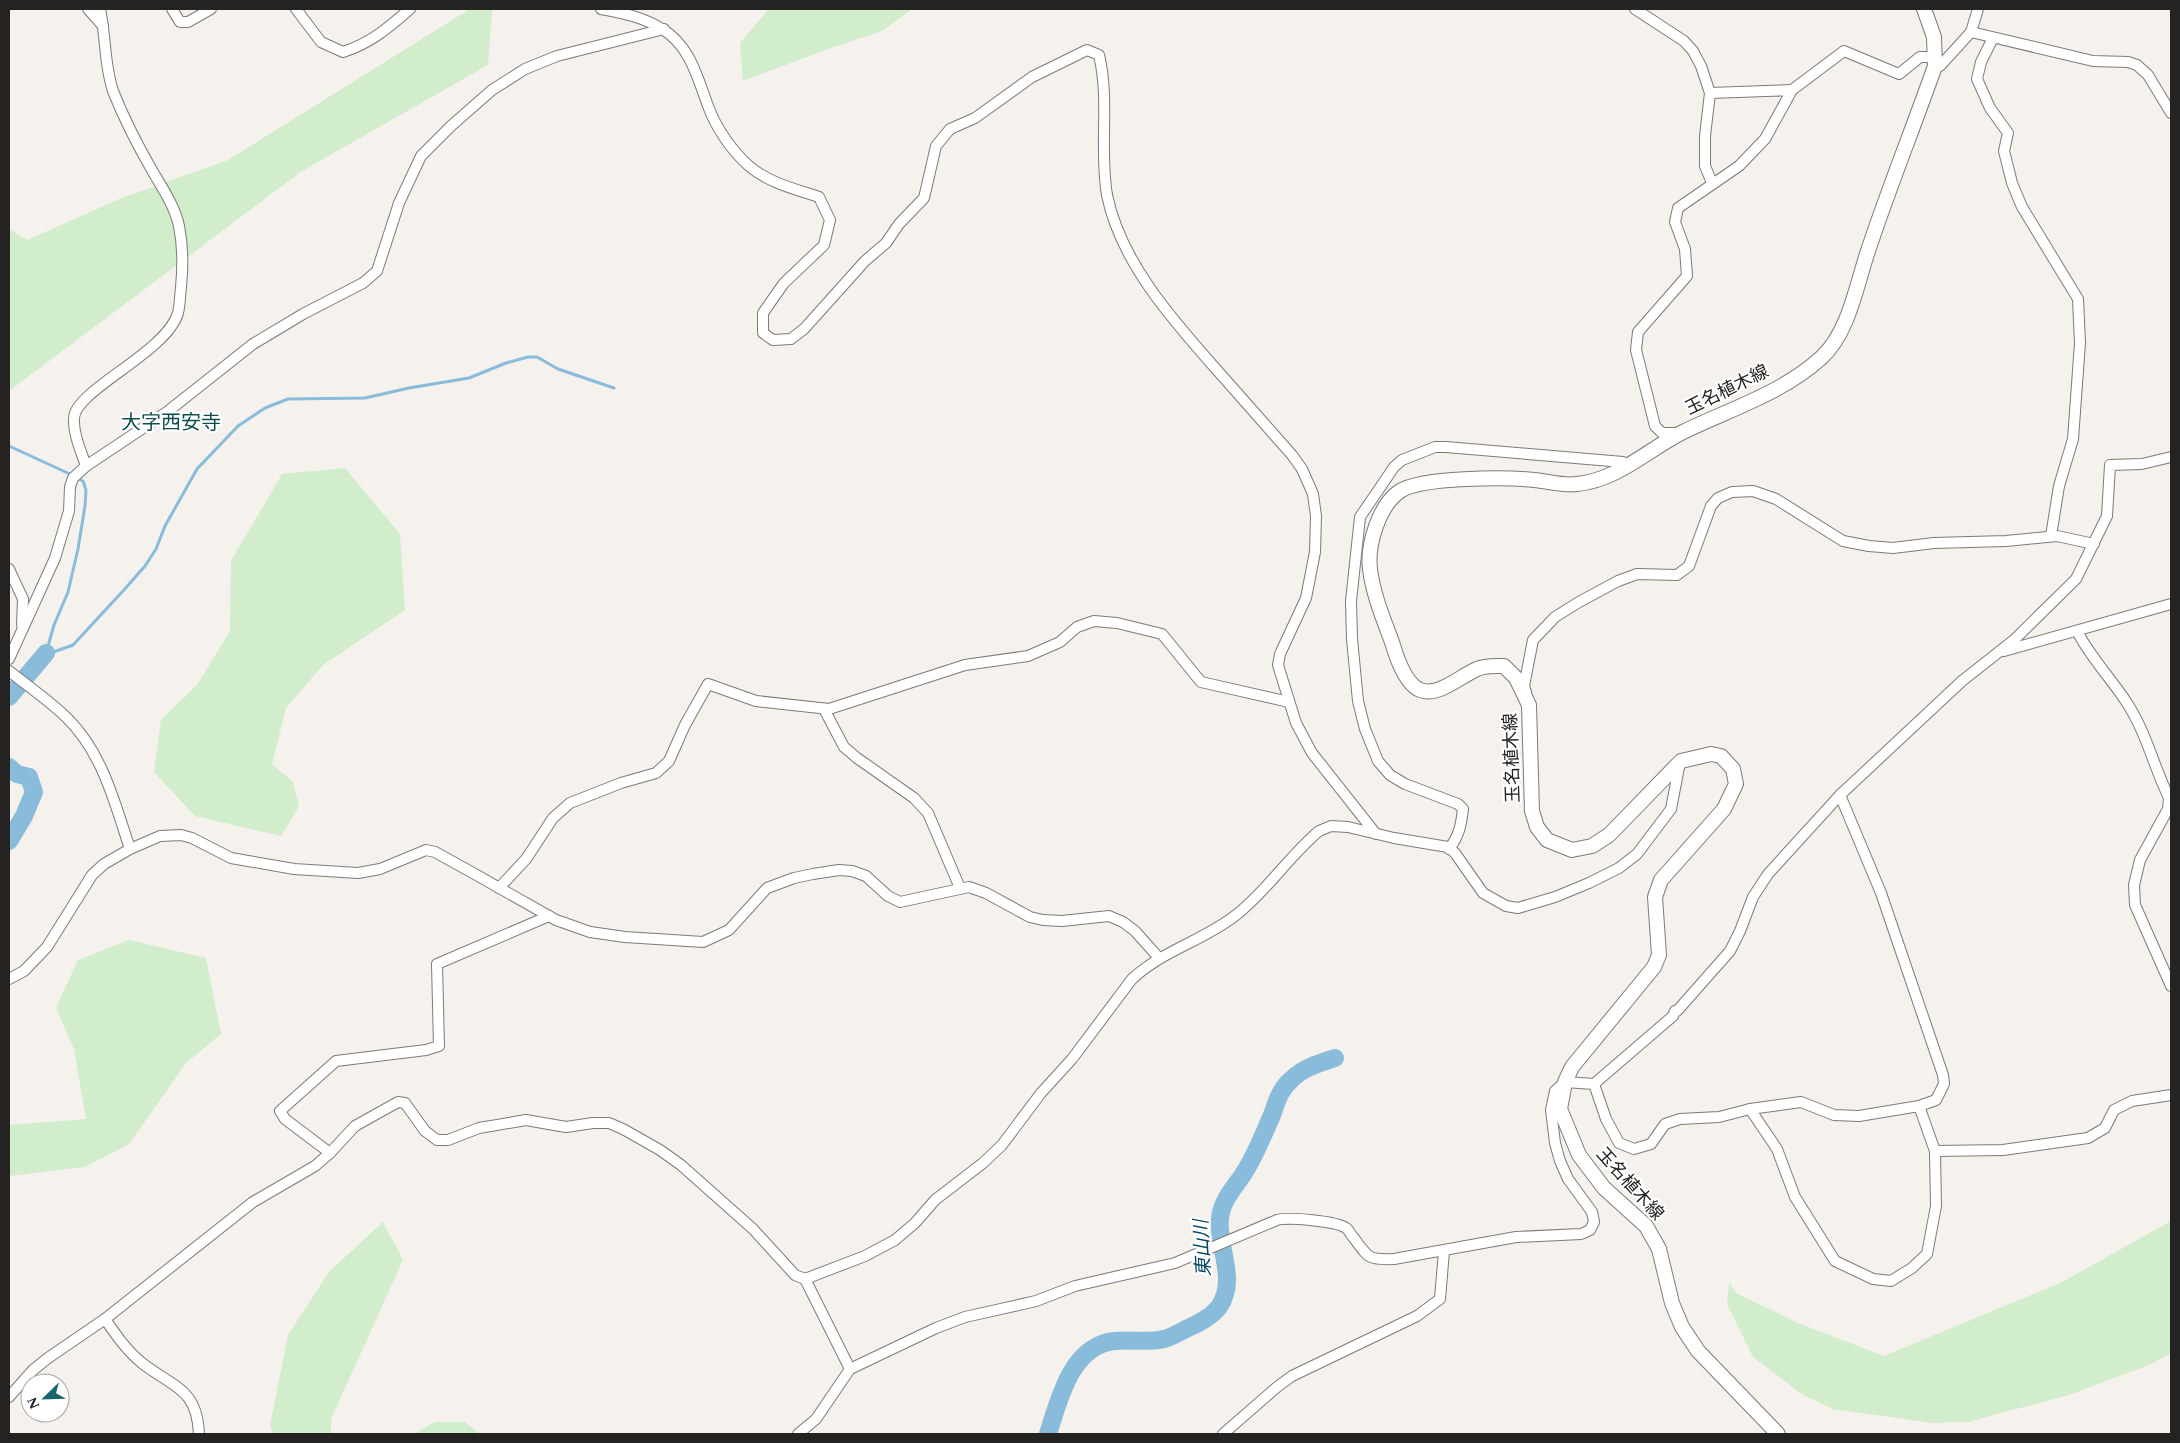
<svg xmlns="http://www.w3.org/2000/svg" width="2180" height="1443" font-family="Spectral,'Noto Sans JP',serif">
	<rect width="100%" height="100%" fill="#f5f1ed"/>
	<g fill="#d2edcb">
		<path d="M470 9H492L488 65 302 171 9 391V229L27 240 122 198 228 160Z"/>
		<path d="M769 9H912L882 31 828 49 743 81 740 43Z"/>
		<path d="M345 468 400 534 405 610 323 665 286 708 272 764 293 782 299 806 281 836 195 816 154 772 161 720 197 685 230 631 231 561 282 474Z"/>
		<path d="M129 940 206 958 221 1034 186 1063 129 1144 85 1167 9 1176V1125L86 1119 74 1049 56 1008 78 960Z"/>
		<path d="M2171 1221V1353L2149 1365 2069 1395 1968 1422 1933 1423 1833 1409 1803 1395 1753 1357 1727 1304 1729 1283 1736 1293 1798 1323 1884 1356 2062 1282Z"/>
		<path d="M383 1222 403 1260 331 1419V1434H273L270 1425 288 1335 329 1272Z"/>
		<path d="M435 1422H465L480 1434H414Z"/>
	</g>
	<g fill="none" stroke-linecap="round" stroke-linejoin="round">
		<g stroke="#89bbdb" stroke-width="3">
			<path d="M9 446 72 475"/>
			<path d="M77 478 83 481 86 490 85 506 78 549 68 592 54 625 46 653 48 654 73 645 123 591 145 566 156 549 165 526 197 469 238 426 265 408 288 399 365 398 409 388 469 378 506 363 528 357H537L558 369 614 388"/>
		</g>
		<g stroke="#89bbdb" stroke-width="18">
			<path d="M9 697 46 653"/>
			<path d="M9 767 17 774 29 777 34 792 24 816 9 841"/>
			<path d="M1048 1434C1059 1400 1071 1346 1114 1341 1130 1339 1148 1343 1164 1339 1172 1337 1180 1332 1188 1328 1198 1324 1212 1316 1219 1307 1238 1279 1217 1248 1220 1219 1221 1202 1233 1189 1242 1176 1255 1157 1263 1135 1272 1115 1277 1101 1280 1089 1292 1079 1304 1067 1320 1063 1335 1058"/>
		</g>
		<g stroke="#7e7a76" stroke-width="12">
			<g id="minor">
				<path d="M88 9 103 26"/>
				<path d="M172 9 180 22H188L211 9"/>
				<path d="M296 9 321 42 343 52C371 43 388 28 410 9"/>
				<path d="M601 9C623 13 643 17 662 29 690 45 698 79 708 106 716 128 732 151 749 166 769 183 795 189 819 197L830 220 824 245 784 283 763 313V333L773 340 791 339 804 329 865 261 886 243 899 224 924 198 936 146 950 129 975 118 1032 77 1087 50 1099 55C1110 101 1099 148 1107 195 1121 265 1178 326 1224 378 1247 404 1269 429 1292 455L1302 469 1313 494 1316 516 1315 552 1306 598 1280 654 1278 665 1296 723 1312 753 1376 834"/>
				<path d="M1635 9 1684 41 1693 51 1701 66 1710 93 1705 136V166L1712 183"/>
				<path d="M1971 32 1978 9"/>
				<path d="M1993 38 1981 62 1977 79 1990 108 2008 133 2004 151 2012 183 2022 207 2078 299 2080 343 2073 439 2059 486 2051 536"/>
				<path d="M1935 66H1940L1971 32 2093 61 2128 62 2137 65 2148 75 2171 113"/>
				<path d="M1792 90 1844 51 1899 74 1920 57H1935"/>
				<path d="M1681 433H1662L1655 426 1636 350 1638 332 1687 276 1685 249 1675 222 1678 208 1739 166 1765 139 1792 90 1710 93"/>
				<path d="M86 466C81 451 73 434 74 418 75 390 167 352 178 313 180 305 180 295 181 287 183 267 183 246 179 226 175 207 163 189 153 172 138 146 124 119 113 91 104 64 106 36 100 9"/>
				<path d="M9 569 23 599 22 625"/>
				<path d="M2077 631C2090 657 2111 678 2127 703 2146 732 2154 767 2169 798L2168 809 2140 860 2134 885 2135 905 2171 986"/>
				<path d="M2004 651 2171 604"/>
				<path d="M9 659 55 558 69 511 70 487 73 478 86 466 167 412 253 344 303 314 363 283 377 271 399 203 421 156 451 126 492 90 525 69 557 56 664 29"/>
				<path d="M9 671C29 687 50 701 68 719 103 754 115 804 130 849"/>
				<path d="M1526 692 1524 686 1533 640 1555 617 1579 602 1618 581 1637 574 1677 575 1689 566 1711 506 1718 498 1732 492 1753 491 1776 499 1843 541 1869 546 1893 548 1934 543 2006 541 2057 536 2094 544"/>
				<path d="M824 709 844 747 857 758 914 798 928 813 960 888"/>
				<path d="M1449 849C1459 836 1461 826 1463 809L1458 804 1405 784 1390 775 1378 761 1365 729 1358 701 1352 639 1351 601 1360 517 1394 467 1402 460 1435 447H1446L1623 462 1630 465"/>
				<path d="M499 888 526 859 553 818 570 803 621 783 656 773 669 761 685 725 708 684 756 701 829 709 965 665 1028 656 1060 642 1077 627 1094 621 1117 623 1162 634 1201 682 1289 702"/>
				<path d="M9 979 24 971 47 947 92 875 104 864 130 849 160 836 181 835 192 838 231 858 294 869 358 873 380 869 426 850 435 852 473 873 556 920 590 932 625 937 703 942 729 930 767 888 794 878 813 874 839 870 852 871 866 876 888 896 900 902 969 887 986 893 1030 917 1043 920 1062 921 1109 916 1123 922 1135 931 1159 958"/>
				<path d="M1594 1084 1606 1119 1619 1143 1634 1149 1651 1144 1665 1124 1680 1119 1719 1117 1750 1109 1801 1102 1834 1115 1859 1116 1919 1106 1936 1100 1944 1084 1943 1075 1881 893 1840 795"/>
				<path d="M1919 1106 1935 1151 2003 1150 2088 1138 2105 1128 2114 1110 2132 1101 2171 1095"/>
				<path d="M1750 1109 1777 1149 1795 1197 1835 1261 1873 1279 1891 1281 1912 1268 1927 1254 1936 1206 1935 1151"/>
				<path d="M330 1153 285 1119 280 1111 336 1061 426 1050 439 1046 437 964 549 916"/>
				<path d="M805 1279 850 1369"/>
				<path d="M105 1319C116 1335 127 1351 142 1363 174 1388 197 1388 199 1434"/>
				<path d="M9 1397 33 1370 48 1358 105 1319 253 1202 315 1166 330 1153 355 1126 398 1102 405 1103 425 1131 437 1140H448L479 1128 526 1120 566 1127 593 1123H609L623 1129 660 1150 681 1165 753 1229 795 1275 805 1279 865 1256 895 1240 915 1223 935 1200 983 1163 1002 1145 1041 1093 1072 1059 1132 979C1165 949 1203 941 1236 915 1267 891 1289 856 1319 831L1331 826 1348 827 1394 838 1448 847 1455 853 1483 893 1506 906 1518 908 1555 897 1589 883 1619 868 1637 854 1671 809 1680 762"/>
				<path d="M798 1434 816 1419 850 1369 936 1328 965 1317 1036 1301 1075 1286 1175 1263 1277 1220C1289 1217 1336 1221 1346 1228 1349 1230 1351 1235 1353 1237 1369 1258 1367 1260 1394 1259L1516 1237 1581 1234 1590 1230 1594 1222 1592 1212 1568 1179 1560 1161 1555 1143 1551 1110 1555 1091 1565 1082 1594 1084 1673 1016 1675 1011H1677L1730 951 1740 931 1753 897 1768 874 1840 795 1962 681 2014 640 2076 579 2107 516 2110 465 2142 464 2171 457"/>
				<path d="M1223 1434 1277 1387 1292 1376 1417 1316 1440 1299 1444 1251"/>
			</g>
		</g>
		<g stroke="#7e7a76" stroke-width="16">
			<path id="secondary" d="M1778 1434 1698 1351 1682 1327 1672 1303 1659 1249 1646 1226 1604 1188 1579 1155 1560 1109 1565 1082 1572 1067 1654 967 1659 955 1655 897 1661 880 1724 809 1736 784 1733 769 1721 756 1711 754 1681 761 1609 835 1592 846 1572 850 1547 840 1537 827 1532 811 1529 705 1516 678 1504 666C1495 666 1486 665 1477 669 1460 676 1437 699 1418 689 1404 681 1396 656 1392 642 1383 618 1373 594 1370 569 1367 545 1379 505 1400 491 1422 477 1506 477 1534 480 1548 481 1562 486 1577 484 1618 480 1647 450 1683 432 1730 409 1781 394 1821 358 1850 332 1857 281 1870 245 1890 185 1914 126 1935 66L1934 37 1924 9"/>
		</g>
		<use href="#minor" stroke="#fff" stroke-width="10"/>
		<use href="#secondary" stroke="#fff" stroke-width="14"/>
	</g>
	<g text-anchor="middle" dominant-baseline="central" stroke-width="4.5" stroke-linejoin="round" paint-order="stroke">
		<g font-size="18" fill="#252322" stroke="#fff">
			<text transform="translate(1727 390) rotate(-26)">玉名植木線</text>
			<text transform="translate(1512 758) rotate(-92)">玉名植木線</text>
			<text transform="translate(1630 1184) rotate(48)">玉名植木線</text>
		</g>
		<g font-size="19" font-style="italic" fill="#034666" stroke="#fff">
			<text transform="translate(1203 1248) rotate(-93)">東山川</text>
		</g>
		<g font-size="20" fill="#0e4d50" stroke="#fff">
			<text x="171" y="423">大字西安寺</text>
		</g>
	</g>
	<rect width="2180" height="1443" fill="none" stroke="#252322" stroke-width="20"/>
	<g transform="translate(45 1398) rotate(247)"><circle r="24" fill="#ffffff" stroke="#a8a7a7"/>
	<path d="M0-4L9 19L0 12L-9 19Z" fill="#18666a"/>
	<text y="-8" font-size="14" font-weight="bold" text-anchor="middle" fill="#252322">N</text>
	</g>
</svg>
